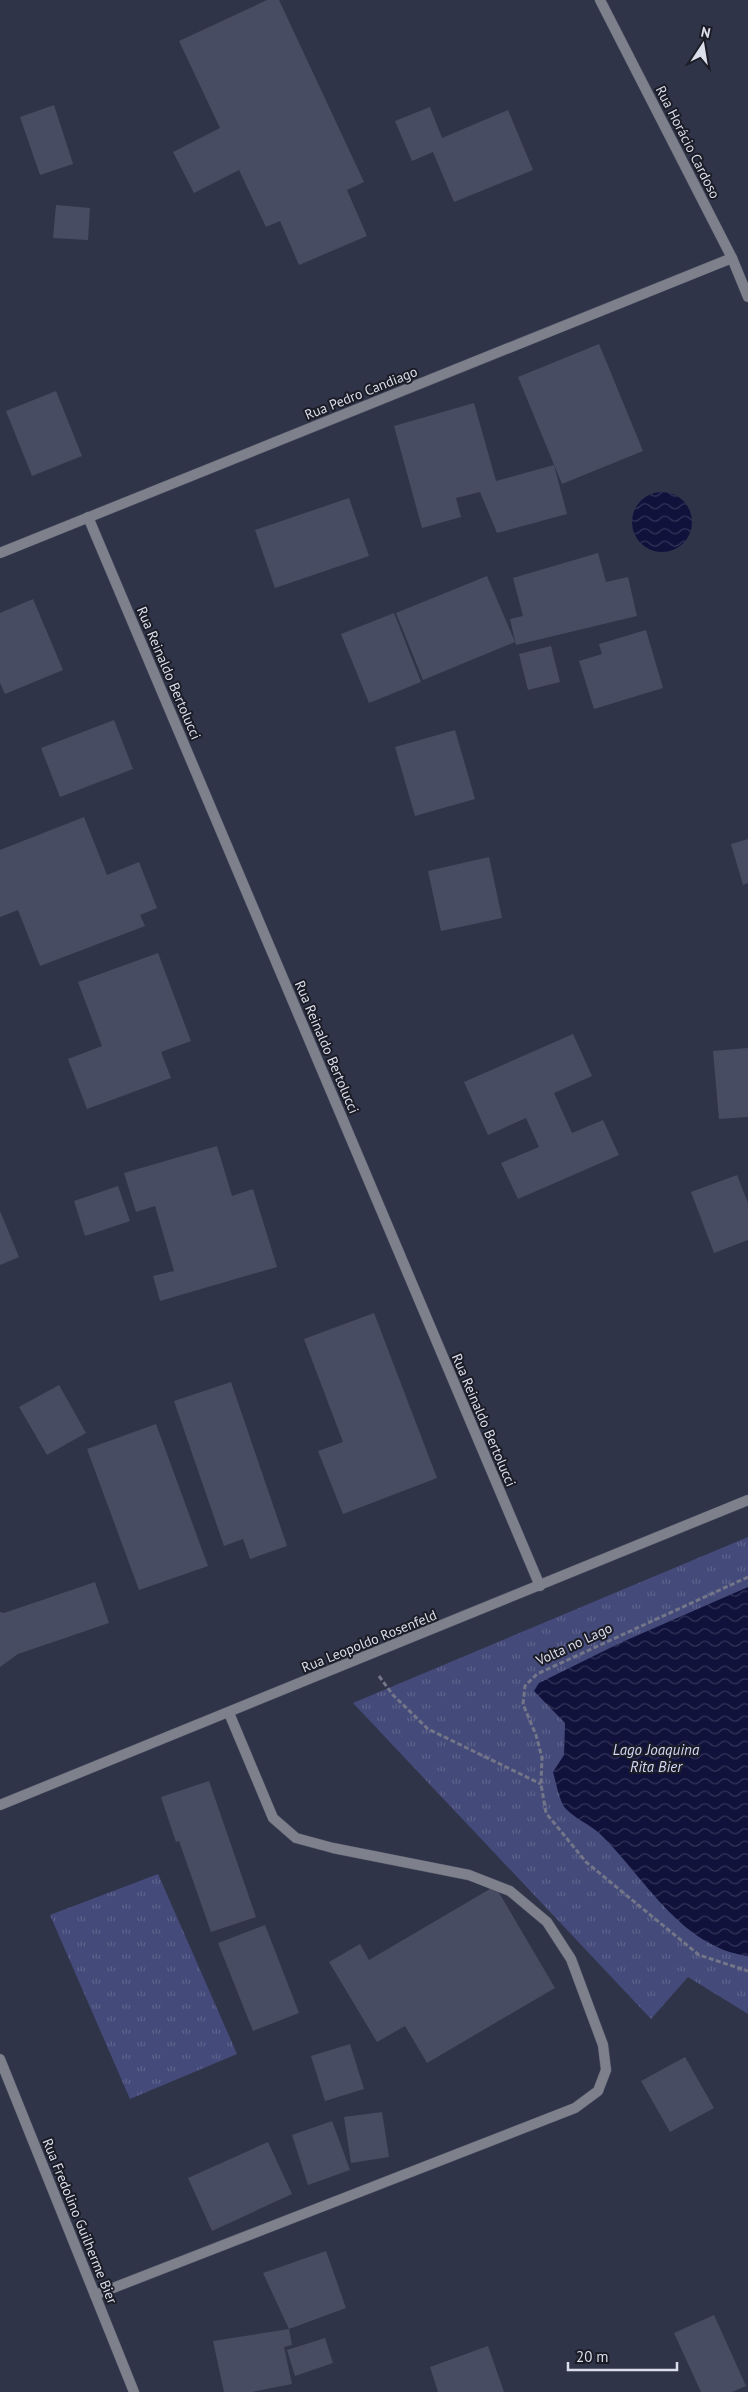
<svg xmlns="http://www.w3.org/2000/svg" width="748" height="2392" font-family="'PT Sans',sans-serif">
	<defs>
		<pattern id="grass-tufts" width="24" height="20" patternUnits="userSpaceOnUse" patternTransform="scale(1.25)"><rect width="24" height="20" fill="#444a79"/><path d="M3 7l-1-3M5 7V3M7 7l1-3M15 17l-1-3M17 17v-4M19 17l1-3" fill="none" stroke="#5e648c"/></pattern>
		<pattern id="water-waves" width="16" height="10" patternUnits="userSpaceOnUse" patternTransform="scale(1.25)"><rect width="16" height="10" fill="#11123c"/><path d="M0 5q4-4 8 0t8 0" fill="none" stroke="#333458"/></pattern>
	</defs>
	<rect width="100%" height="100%" fill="#303449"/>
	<g fill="url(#grass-tufts)">
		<path d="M748 1537V2014L688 1977 651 2019 353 1703Z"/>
		<path d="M158 1874 237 2054 130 2099 50 1915Z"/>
	</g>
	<g fill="url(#water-waves)">
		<circle cx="662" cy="522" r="30"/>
		<path d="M748 1587V1956C680 1947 644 1876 599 1833 589 1824 574 1818 565 1808 559 1800 556 1782 553 1772L564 1755 565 1723 534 1691 539 1683 620 1643Z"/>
	</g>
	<g fill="#484c62">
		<path d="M267 0H279L364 182 347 190 367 236 299 265 280 221 266 227 239 170 194 193 173 152 220 128 179 41Z"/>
		<path d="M54 105 73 164 40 175 20 117Z"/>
		<path d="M430 107 442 138 508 110 533 170 454 202 433 152 412 161 395 121Z"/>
		<path d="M56 205 90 208 88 240 53 238Z"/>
		<path d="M599 344 643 451 562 484 518 377Z"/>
		<path d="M56 391 82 456 32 476 6 411Z"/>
		<path d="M474 403 496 481 554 465 567 514 497 533 480 492 456 498 461 517 422 528 394 426Z"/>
		<path d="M349 498 369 556 275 588 255 530Z"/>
		<path d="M598 553 606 582 628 577 637 616 516 645 510 619 523 616 513 578Z"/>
		<path d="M487 576 515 642 423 680 396 613Z"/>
		<path d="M33 599 63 670 5 694 0 683V613Z"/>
		<path d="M394 613 421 682 369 703 341 634Z"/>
		<path d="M646 630 663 688 594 709 579 661 602 654 599 644Z"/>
		<path d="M551 646 560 682 528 690 519 654Z"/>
		<path d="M114 720 133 769 60 797 41 748Z"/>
		<path d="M455 730 475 799 415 816 395 747Z"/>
		<path d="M84 817 107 875 139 862 157 908 140 915 145 926 40 966 18 910 0 917V850Z"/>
		<path d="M748 839V883L743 885 731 844Z"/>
		<path d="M489 857 502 918 441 931 428 871Z"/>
		<path d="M158 953 191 1041 161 1052 171 1078 87 1109 68 1059 102 1046 78 982Z"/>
		<path d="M573 1034 592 1076 554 1093 572 1133 603 1120 619 1155 518 1199 501 1163 539 1147 526 1118 488 1135 464 1082Z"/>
		<path d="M748 1048V1117L719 1119 713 1051Z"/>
		<path d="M217 1146 232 1196 253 1189 277 1267 160 1301 153 1276 174 1271 155 1206 136 1212 124 1173Z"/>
		<path d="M737 1175 748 1203V1240L714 1253 691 1192Z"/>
		<path d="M118 1186 130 1221 85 1236 74 1201Z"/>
		<path d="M0 1211 19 1257 0 1265Z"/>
		<path d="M374 1313 437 1478 343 1514 318 1451 343 1442 304 1339Z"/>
		<path d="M231 1382 287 1546 250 1559 243 1539 224 1546 174 1401Z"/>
		<path d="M59 1385 86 1433 47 1455 19 1407Z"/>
		<path d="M156 1424 208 1566 139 1590 87 1449Z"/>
		<path d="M95 1582 109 1623 18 1654 0 1667V1612L4 1613Z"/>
		<path d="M209 1781 256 1917 211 1932 179 1841 176 1842 161 1797Z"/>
		<path d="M495 1886 555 1988 427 2063 405 2026 377 2042 329 1962 360 1944 369 1960Z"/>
		<path d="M265 1925 299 2013 253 2031 218 1943Z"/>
		<path d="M350 2044 364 2089 325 2101 311 2056Z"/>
		<path d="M685 2057 714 2108 670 2132 641 2081Z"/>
		<path d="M382 2112 389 2157 351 2163 344 2117Z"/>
		<path d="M332 2121 350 2170 308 2185 292 2135Z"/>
		<path d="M268 2142 292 2194 212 2231 188 2178Z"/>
		<path d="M326 2251 346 2308 289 2329 263 2273Z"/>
		<path d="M714 2315 746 2386 732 2392H701L674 2333Z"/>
		<path d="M289 2329 292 2345 284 2347 292 2384 252 2392H224L213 2341Z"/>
		<path d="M325 2338 333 2363 295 2376 287 2350Z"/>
		<path d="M488 2346 504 2392H438L430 2367Z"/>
	</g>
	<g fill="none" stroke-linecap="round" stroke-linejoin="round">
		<g stroke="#4f5366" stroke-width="11">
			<path id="service" d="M95 2295 575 2108 598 2091 606 2070 603 2045 571 1959 547 1922 510 1891 469 1875 333 1848 296 1838 273 1818 229 1713"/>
		</g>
		<g stroke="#4f5366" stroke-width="11">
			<g id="minor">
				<path d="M600 0 732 258 748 297"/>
				<path d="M88 517 540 1586"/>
				<path d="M0 553 732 258"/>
			</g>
		</g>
		<g stroke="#4f5366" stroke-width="11">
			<g id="tertiary">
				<path d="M0 1805 748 1500"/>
				<path d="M0 2059 134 2392"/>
			</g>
		</g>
		<g stroke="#737688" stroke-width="3" stroke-dasharray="5 2.5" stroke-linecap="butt">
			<path d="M748 1577 537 1674 525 1686 523 1704 536 1735 542 1758 541 1784 546 1813 586 1862 699 1955 748 1971"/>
			<path d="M379 1676 393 1695 428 1729 541 1784"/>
		</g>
		<use href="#service" stroke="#7e808b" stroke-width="10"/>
		<use href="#minor" stroke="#7e808b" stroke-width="10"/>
		<use href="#tertiary" stroke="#7e808b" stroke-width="10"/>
	</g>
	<g text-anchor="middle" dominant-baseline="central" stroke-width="4" stroke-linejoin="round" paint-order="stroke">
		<g font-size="14" fill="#dbdeeb" stroke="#1b1c26">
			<text transform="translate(688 142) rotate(63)">Rua Horácio Cardoso</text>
			<text transform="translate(361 393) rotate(-22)">Rua Pedro Candiago</text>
			<text transform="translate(169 673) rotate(67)">Rua Reinaldo Bertolucci</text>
			<text transform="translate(327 1047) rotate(67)">Rua Reinaldo Bertolucci</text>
			<text transform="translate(484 1420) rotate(67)">Rua Reinaldo Bertolucci</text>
			<text transform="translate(369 1641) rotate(-22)">Rua Leopoldo Rosenfeld</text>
			<text transform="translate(574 1644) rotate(-25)">Volta no Lago</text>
			<text transform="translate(80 2221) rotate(68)">Rua Fredolino Guilherme Bier</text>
		</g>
		<g font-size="15" font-style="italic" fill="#d1d7f6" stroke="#1b1c26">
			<text x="656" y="1749">Lago Joaquina<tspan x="656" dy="17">Rita Bier</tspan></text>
		</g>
	</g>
	<g transform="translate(703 45) rotate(12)" stroke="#1b1c26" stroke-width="4" paint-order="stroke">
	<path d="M0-4L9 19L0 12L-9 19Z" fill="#dbdeeb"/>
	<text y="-8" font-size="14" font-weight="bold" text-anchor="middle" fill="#dbdeeb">N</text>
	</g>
	<path d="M568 2362v8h109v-8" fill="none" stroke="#dbdeeb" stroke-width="2.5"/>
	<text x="576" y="2362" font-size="15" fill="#dbdeeb" stroke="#1b1c26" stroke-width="4" paint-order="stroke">20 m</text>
</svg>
